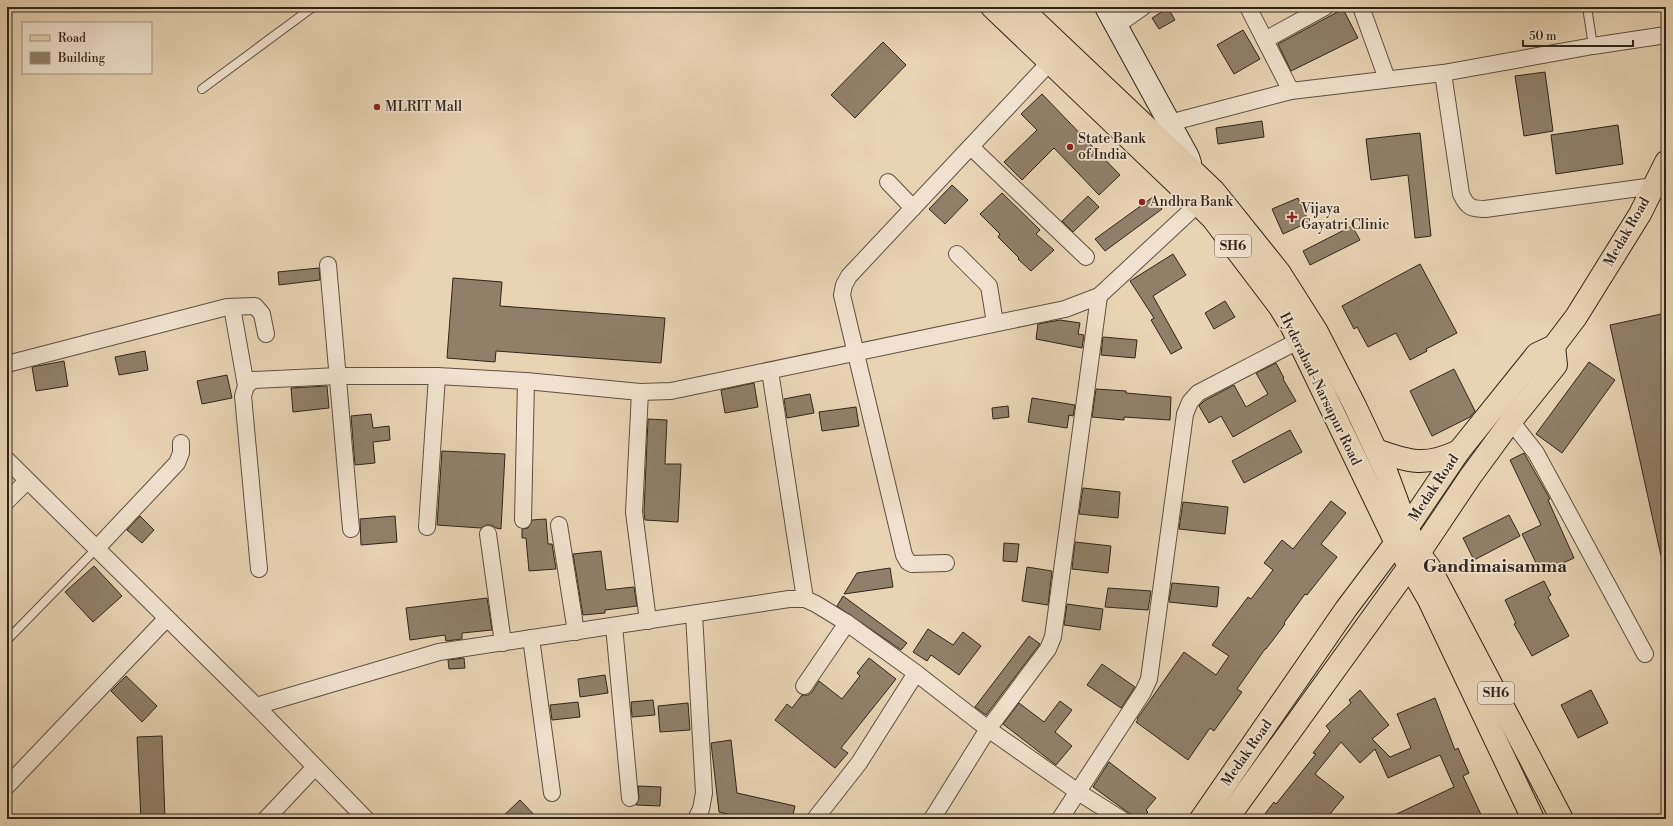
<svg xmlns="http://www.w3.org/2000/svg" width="1673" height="826" font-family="'Libre Bodoni',serif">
	<rect width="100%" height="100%" fill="#e8d3b3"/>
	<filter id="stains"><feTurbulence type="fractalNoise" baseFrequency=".005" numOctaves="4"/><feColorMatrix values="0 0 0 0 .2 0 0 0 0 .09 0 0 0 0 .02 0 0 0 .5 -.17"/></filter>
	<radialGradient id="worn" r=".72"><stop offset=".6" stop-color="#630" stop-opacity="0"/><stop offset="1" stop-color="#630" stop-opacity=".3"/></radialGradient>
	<g fill="#908069" stroke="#302618">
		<path d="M1168 8 1175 20 1159 29 1152 18Z"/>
		<path d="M1343 9 1358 38 1291 71 1278 44Z"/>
		<path d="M1243 30 1260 59 1234 74 1217 45Z"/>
		<path d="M883 42 906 65 855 118 831 95Z"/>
		<path d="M1545 72 1553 131 1524 136 1515 76Z"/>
		<path d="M1042 94 1120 175 1099 195 1054 148 1022 180 1004 162 1037 130 1021 114Z"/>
		<path d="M1262 121 1264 137 1218 144 1216 128Z"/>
		<path d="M1618 125 1623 164 1556 174 1551 135Z"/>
		<path d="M1420 133 1431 236 1415 238 1408 175 1371 180 1366 139Z"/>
		<path d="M952 185 968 200 945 224 929 209Z"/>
		<path d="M1002 193 1040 230 1036 234 1054 250 1031 271 1018 259 1019 258 998 237 1000 234 980 214Z"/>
		<path d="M1088 196 1099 207 1073 232 1062 221Z"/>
		<path d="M1153 197 1162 209 1105 251 1095 239Z"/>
		<path d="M1298 198 1309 222 1283 234 1272 209Z"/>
		<path d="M1352 226 1360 240 1310 265 1303 251Z"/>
		<path d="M1173 254 1186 275 1153 296 1182 348 1171 354 1151 320 1154 318 1130 281Z"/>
		<path d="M1420 264 1457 333 1426 349 1427 351 1410 360 1396 333 1368 347 1357 327 1354 329 1342 306Z"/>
		<path d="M319 268 320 280 279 285 278 272Z"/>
		<path d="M453 278 502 282 500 306 665 318 661 363 496 351 495 362 447 358Z"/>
		<path d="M1225 301 1235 317 1214 329 1205 313Z"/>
		<path d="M1666 313V556H1661L1610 325Z"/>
		<path d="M1060 320 1080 323 1078 334 1084 335 1082 348 1036 339 1038 324Z"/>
		<path d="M1103 337 1137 340 1135 358 1101 355Z"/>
		<path d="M145 351 148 370 119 375 115 357Z"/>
		<path d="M64 361 68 386 36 391 32 367Z"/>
		<path d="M1589 362 1615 380 1562 453 1536 434Z"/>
		<path d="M1276 363 1284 378 1283 379 1296 401 1233 437 1221 416 1209 423 1199 406 1204 401 1234 385 1246 407 1268 394 1256 373Z"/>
		<path d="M1454 369 1475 411 1470 417 1432 436 1410 391Z"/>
		<path d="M227 375 232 398 202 404 197 381Z"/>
		<path d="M754 383 758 407 725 413 721 390Z"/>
		<path d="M327 386 329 408 293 412 291 388Z"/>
		<path d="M1096 389 1126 391V393L1171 397 1170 420 1124 417V420L1092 417Z"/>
		<path d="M810 394 814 413 787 418 784 399Z"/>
		<path d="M1032 398 1075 405 1073 416 1069 415 1067 428 1028 422Z"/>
		<path d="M1008 406 1009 417 993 419 992 408Z"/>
		<path d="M856 407 859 426 822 431 819 412Z"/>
		<path d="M371 414 373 428 389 426 390 440 373 442 375 463 355 465 351 416Z"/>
		<path d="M648 419 667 420 665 464H681L678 522 645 520 644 512Z"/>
		<path d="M1290 430 1302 452 1244 483 1232 461Z"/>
		<path d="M442 451 505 454 501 529 496 528 492 525H487L481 528 437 525Z"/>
		<path d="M1524 453 1550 499 1548 500 1574 558 1541 573 1522 534 1541 525 1510 460Z"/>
		<path d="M1083 488 1120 492 1118 518 1079 514Z"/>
		<path d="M1331 501 1346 513 1321 544 1337 557 1307 595 1305 594 1284 623 1285 624 1266 649H1265L1237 689 1242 692 1214 731 1210 728 1188 760 1136 722 1138 720 1137 719 1184 652 1216 675 1229 656 1212 645 1248 597 1251 599 1273 570 1264 563 1282 540 1293 549Z"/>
		<path d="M1183 502 1228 507 1225 534 1179 529Z"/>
		<path d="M1509 515 1520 536 1474 560 1463 538Z"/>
		<path d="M140 516 154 530 142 543 127 530Z"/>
		<path d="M395 516 397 542 361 545 360 519Z"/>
		<path d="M546 519 548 544H552L556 569 529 571 526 538H522V529L528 528 532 520Z"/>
		<path d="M1075 542 1111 546 1108 573 1072 569Z"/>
		<path d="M1004 543 1019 544 1017 562 1003 561Z"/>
		<path d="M601 551 606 590 634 587 637 606 605 610V613L583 615 573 554Z"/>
		<path d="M94 566 122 596 93 622 65 592Z"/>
		<path d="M1027 567 1052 571 1048 605 1022 601Z"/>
		<path d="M890 568 893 587 844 594 857 573Z"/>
		<path d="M1544 581 1551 595 1548 597 1569 636 1532 656 1514 624 1516 623 1505 600Z"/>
		<path d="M1172 583 1219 587 1217 607 1169 602Z"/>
		<path d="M1108 588 1151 591 1148 610 1105 607Z"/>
		<path d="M843 596 907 643 901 650 837 606Z"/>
		<path d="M487 598 492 630 462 633V639L446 641 445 635 410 640 406 608Z"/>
		<path d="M1067 604 1103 609 1100 630 1064 625Z"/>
		<path d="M928 629 953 645 963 632 981 646 959 675 931 655 927 661 913 652Z"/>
		<path d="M1029 636 1040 644 986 715 975 707Z"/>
		<path d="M464 658 465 668 449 669 448 660Z"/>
		<path d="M869 658 896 679 841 748 848 753 835 768 775 720 787 704 792 708 802 695H808L812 692 819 681 842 699 860 676 857 673Z"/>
		<path d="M1102 664 1135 687 1121 708 1087 685Z"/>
		<path d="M605 675 608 693 580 697 578 679Z"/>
		<path d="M126 676 157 706 142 722 111 691Z"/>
		<path d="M1360 690 1389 725 1372 739 1390 757 1411 748 1397 714 1435 698 1455 750 1458 748 1469 773 1463 776 1483 819H1386L1454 787 1440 755 1388 778 1375 749 1360 763 1341 742 1315 774 1344 797 1326 819H1261L1274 802 1276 804 1316 754 1313 753 1330 731 1326 726 1351 703 1349 700Z"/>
		<path d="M1591 690 1608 723 1578 738 1561 705Z"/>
		<path d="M653 700 655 715 632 717 631 702Z"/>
		<path d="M1060 701 1072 710 1055 732 1072 746 1056 765 1003 724 1019 703 1044 722Z"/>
		<path d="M578 702 580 717 552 720 550 705Z"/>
		<path d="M688 703 690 730 660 732 658 706Z"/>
		<path d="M162 736 165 819H141L137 737Z"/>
		<path d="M731 740 737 793 795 806 792 819H749L719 812 711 743Z"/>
		<path d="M1109 762 1156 798 1146 810 1148 812 1142 819H1137L1093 787Z"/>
		<path d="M638 786 661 787 660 806 636 805 639 798Z"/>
		<path d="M520 800 538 819H500Z"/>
	</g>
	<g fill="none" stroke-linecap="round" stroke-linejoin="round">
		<g stroke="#5e513f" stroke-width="10">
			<g id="lane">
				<path d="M1587 7 1593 46"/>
				<path d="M202 89 313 7"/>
				<path d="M7 640 96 549"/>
			</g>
		</g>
		<g stroke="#5e513f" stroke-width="18">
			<g id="street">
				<path d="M1248 7 1291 91"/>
				<path d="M1361 7 1387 79"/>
				<path d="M1116 26 1143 7"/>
				<path d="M1265 40 1325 7"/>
				<path d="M1443 73 1461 194C1467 207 1471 209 1485 209L1654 186"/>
				<path d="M1169 123 1291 91 1443 73 1593 46 1666 35"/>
				<path d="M971 147 1086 257"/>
				<path d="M888 182 913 208"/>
				<path d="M957 254 989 286 995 323"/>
				<path d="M328 265 351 529"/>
				<path d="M232 307 246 386"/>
				<path d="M7 364 227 307 255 306 262 314 266 334"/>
				<path d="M770 371 805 599"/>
				<path d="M640 392 634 512 648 621"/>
				<path d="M1511 421 1536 453 1645 654"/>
				<path d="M7 460 256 706 366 819"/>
				<path d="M7 501 27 481"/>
				<path d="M523 520 526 381"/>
				<path d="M559 525 576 632"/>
				<path d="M427 527 437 376"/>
				<path d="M488 534 503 643"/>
				<path d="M96 549 177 463 181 453V443"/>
				<path d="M946 563 912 564 908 562 904 555 842 295 844 285 849 276 1050 62"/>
				<path d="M259 569 243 396 246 386 253 380 339 376H437L526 381 640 392 671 391 1065 309 1099 296 1198 204"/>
				<path d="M694 614 704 793 701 809 696 819"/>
				<path d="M614 626 630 798"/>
				<path d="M531 638 552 793"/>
				<path d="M804 686 847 623"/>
				<path d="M256 706 439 652 789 599H805L816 604 847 623 916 673 988 729 1078 792 1121 819"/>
				<path d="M7 786 167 618"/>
				<path d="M266 819 315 767"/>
				<path d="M815 819 859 763 916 673"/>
				<path d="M932 819 988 729 1048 649 1053 637 1099 296"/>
				<path d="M1060 819 1143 692 1149 679 1185 414 1190 402 1198 393 1298 341"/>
			</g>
		</g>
		<g stroke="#302618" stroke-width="24">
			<path id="secondary" d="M1106 7 1188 157 1190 163 1189 168"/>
		</g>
		<g stroke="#302618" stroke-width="24">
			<g id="primary">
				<path d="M992 7 1198 204 1213 219 1279 306 1292 327 1396 543 1429 600 1533 819"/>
				<path d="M1020 7 1214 191 1279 272 1317 332 1355 406 1387 474 1407 528 1419 553 1430 568 1562 819"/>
				<path d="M1376 450C1410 462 1425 467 1459 451"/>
				<path d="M1201 819 1346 609 1407 528 1459 451 1537 354 1554 346 1576 317 1640 214 1666 162"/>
				<path d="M1227 819 1419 553 1470 477 1511 421 1556 365 1554 346"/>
			</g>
		</g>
		<use href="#lane" stroke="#f0e2ce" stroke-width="8"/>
		<use href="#street" stroke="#f0e2ce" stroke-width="16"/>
		<use href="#secondary" stroke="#f0e2ce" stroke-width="22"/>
		<use href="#primary" stroke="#e8d3b3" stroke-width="22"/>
	</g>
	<g fill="#8f2418" stroke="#f0e2ce" stroke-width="1.5">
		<circle cx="377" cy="107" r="4"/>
		<circle cx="1070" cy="147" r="4"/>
		<circle cx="1142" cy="202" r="4"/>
		<path d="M1290 211h4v4h4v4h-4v4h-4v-4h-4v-4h4z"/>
	</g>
	<g text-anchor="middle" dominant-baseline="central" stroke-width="3.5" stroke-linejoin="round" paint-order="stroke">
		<g fill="#f0e2ce" stroke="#6a5e4f" stroke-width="1">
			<rect x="1215" y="235" width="36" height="22" rx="3"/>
			<rect x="1478" y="682" width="36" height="22" rx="3"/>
		</g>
		<g font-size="13" font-weight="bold" fill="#302618">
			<text x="1233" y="246">SH6</text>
			<text x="1496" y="693">SH6</text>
		</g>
		<g font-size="14" fill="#302618" stroke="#f0e2ce" text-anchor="start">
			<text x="385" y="107">MLRIT Mall</text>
			<text x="1078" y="139">State Bank<tspan x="1078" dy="16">of India</tspan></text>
			<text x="1150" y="202">Andhra Bank</text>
			<text x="1301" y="209">Vijaya<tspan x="1301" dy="16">Gayatri Clinic</tspan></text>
		</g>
		<g font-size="14" fill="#302618" stroke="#f0e2ce">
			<text transform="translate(1627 232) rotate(-60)">Medak Road</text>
			<text transform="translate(1320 389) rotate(64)">Hyderabad-Narsapur Road</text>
			<text transform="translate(1434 488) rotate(-56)">Medak Road</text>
			<text transform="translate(1247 753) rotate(-55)">Medak Road</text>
		</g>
		<g font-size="18" font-weight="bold" fill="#302618" stroke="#f0e2ce">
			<text x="1495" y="566">Gandimaisamma</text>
		</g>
	</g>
	<rect width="1673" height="826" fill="none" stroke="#e8d3b3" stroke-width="24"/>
	<rect x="8" y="8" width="1657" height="810" fill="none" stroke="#302618" stroke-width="2"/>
	<rect x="12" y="12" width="1649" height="802" fill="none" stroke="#302618"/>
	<rect x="22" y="22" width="130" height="52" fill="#f0e2ce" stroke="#a39785"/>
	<rect x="30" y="35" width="20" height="6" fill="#e8d3b3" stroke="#a39785"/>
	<text x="58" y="42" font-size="12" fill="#302618">Road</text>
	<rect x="30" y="52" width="20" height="12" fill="#908069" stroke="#a39785"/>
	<text x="58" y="62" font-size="12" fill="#302618">Building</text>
	<path d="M1523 40v6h110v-6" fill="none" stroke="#302618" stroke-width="2"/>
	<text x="1529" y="40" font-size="12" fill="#302618" stroke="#f0e2ce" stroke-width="3" paint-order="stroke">50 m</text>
	<rect width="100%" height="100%" filter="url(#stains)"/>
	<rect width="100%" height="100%" fill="url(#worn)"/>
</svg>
